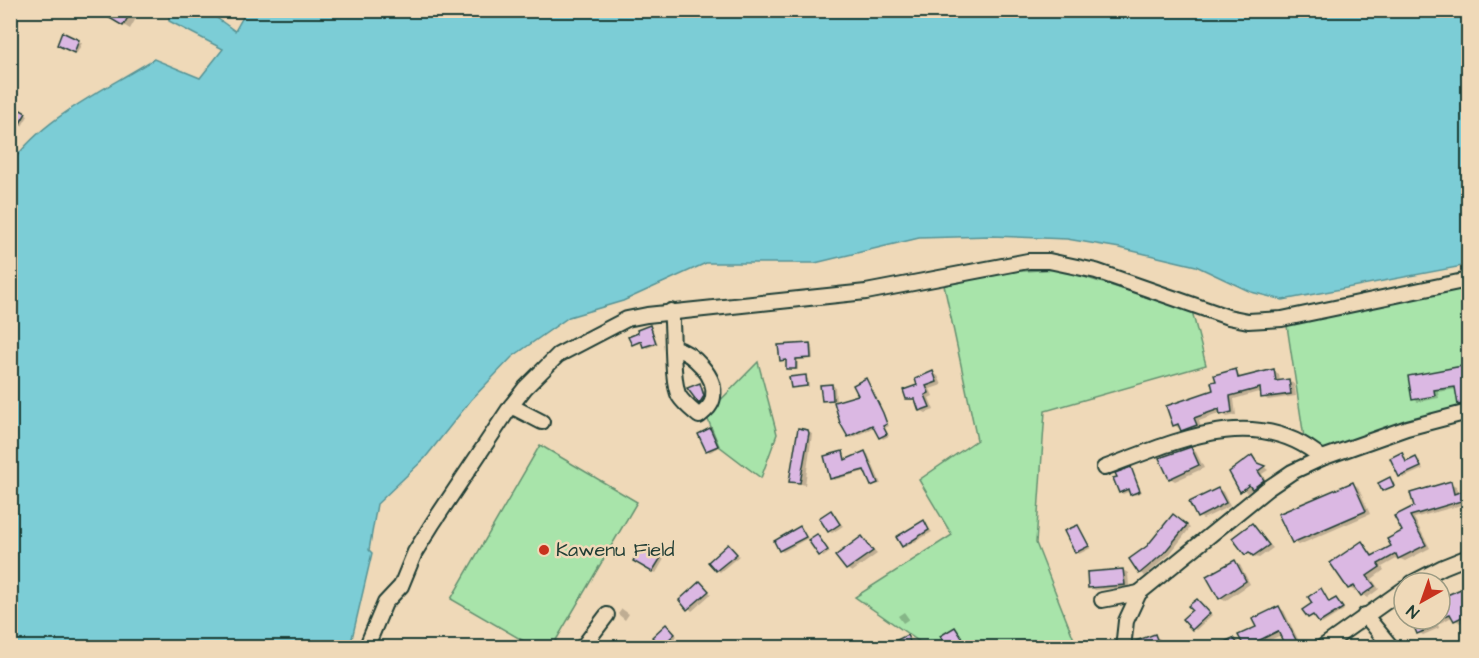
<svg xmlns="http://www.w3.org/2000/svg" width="1479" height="658" font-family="'Architects Daughter',sans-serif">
	<rect width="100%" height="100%" fill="#efd9b8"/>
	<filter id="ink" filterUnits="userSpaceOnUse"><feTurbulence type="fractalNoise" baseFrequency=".0167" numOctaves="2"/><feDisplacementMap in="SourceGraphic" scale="12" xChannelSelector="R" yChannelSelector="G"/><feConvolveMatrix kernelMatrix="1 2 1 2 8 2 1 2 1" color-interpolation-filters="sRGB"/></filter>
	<g filter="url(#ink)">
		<g fill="#a8e4aa" stroke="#64906f" stroke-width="1.5">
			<path d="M1059 269 1192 311 1206 365 1045 411 1036 543 1077 647H927L855 597 952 535 919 480 977 440 944 285 1004 272Z"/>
			<path d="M1468 288V412L1321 456 1305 444 1286 319Z"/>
			<path d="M758 362 777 434 761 478 719 446 706 415Z"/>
			<path d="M540 445 637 502 552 647H534L451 599Z"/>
		</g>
		<path fill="#7ccdd6" stroke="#579395" stroke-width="1.5" d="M247 10 1468 11V265L1283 300 1251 292 1196 266 1120 248 1067 239 991 236 919 238 815 263H706L623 301 569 317 512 357 471 400 425 458 377 504 369 550 372 553 350 647H11V164C43 117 106 89 154 59L200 78 223 49 169 21V11H207L235 31Z"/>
		<g fill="#0003">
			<path d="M99 10H134L139 13 130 29Z"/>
			<path d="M63 34 82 43 77 53 61 46Z"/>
			<path d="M10 105 28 116 22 126 10 124Z"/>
			<path d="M650 327 658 344 647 348 643 343 634 344Z"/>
			<path d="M809 344 812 346 813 359 798 360V370L787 368V361L781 360Z"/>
			<path d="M1468 367V401L1460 404 1457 389 1438 392 1439 398 1418 402 1413 399 1410 377Z"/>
			<path d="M1235 371 1242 379 1274 371 1279 374 1280 382 1289 381 1294 384 1296 396 1268 400 1263 397 1262 391 1234 399 1236 415 1227 417 1221 413 1199 421 1201 428 1187 433 1174 425Z"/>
			<path d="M933 373 938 376 942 385 930 389 933 396 929 398 934 410 926 413 920 410 917 401 907 398Z"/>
			<path d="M805 377 808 379 809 387H792Z"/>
			<path d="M866 380 889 426 885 428 889 436 883 439 874 427 852 438 849 436 841 422 836 401 823 400 832 385 835 387 836 403 861 396Z"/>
			<path d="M700 384 707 398 703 405 689 389Z"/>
			<path d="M710 430 720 447 710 452 707 450Z"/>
			<path d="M807 431 812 434 805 485 791 481Z"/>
			<path d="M1191 449 1196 452 1204 468 1175 481 1170 478Z"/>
			<path d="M843 453 847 460 865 453 868 454 881 484 872 485 866 471 834 480 831 478Z"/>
			<path d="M1402 454 1408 463 1416 459 1419 461 1423 469 1403 478 1400 476Z"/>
			<path d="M1252 457 1268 470 1262 474 1268 483 1258 491 1254 488 1247 493 1229 473Z"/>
			<path d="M1131 469 1142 492 1135 495 1130 491 1123 494 1120 492Z"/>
			<path d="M1450 483 1456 486 1458 494 1468 491V514L1465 504 1414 518 1430 548 1405 561 1398 558 1382 567 1384 570 1372 579 1379 589 1367 598 1358 589 1355 591 1349 588 1362 543 1375 557 1393 546 1405 531 1396 516Z"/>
			<path d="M1353 484 1358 487 1370 514 1299 545 1293 542 1280 514Z"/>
			<path d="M1218 489 1223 492 1230 506 1203 519 1198 516Z"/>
			<path d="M831 512 843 526 832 533 829 531Z"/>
			<path d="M1178 518 1190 528 1169 555 1145 576 1140 573 1130 561 1148 547Z"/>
			<path d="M924 522 932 532 906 547 903 546Z"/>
			<path d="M1252 525 1273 548 1259 558 1246 554Z"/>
			<path d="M1078 526 1091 548 1079 554 1076 552Z"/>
			<path d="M800 528 808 538 783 552 780 550Z"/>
			<path d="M817 535 830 552 823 557 810 541Z"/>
			<path d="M862 538 877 554 852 572 847 569Z"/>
			<path d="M643 546 664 559 656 573 635 560Z"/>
			<path d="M729 546 739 556 720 572 717 570Z"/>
			<path d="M1235 562 1240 565 1250 584 1225 601 1220 598Z"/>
			<path d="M1123 570 1128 573 1129 587 1095 590 1090 587Z"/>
			<path d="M701 583 711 594 692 611 681 600Z"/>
			<path d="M1468 587V619L1460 623 1452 617 1438 624 1439 628 1423 635 1418 632 1412 619H1440V600Z"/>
			<path d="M1323 592 1330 603 1336 599 1344 610 1322 624 1316 615 1309 617Z"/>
			<path d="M1197 600 1212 615 1196 630 1193 628Z"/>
			<path d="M1279 608 1284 611 1301 645 1288 648 1281 635 1260 645 1261 648H1244L1240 636 1258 628Z"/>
			<path d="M622 609 629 614 625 620 618 614Z"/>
			<path d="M904 612 909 619 903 623 898 616Z"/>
			<path d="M670 628 677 636 664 647 661 645Z"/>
			<path d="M955 629 966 643 958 648H949L942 637Z"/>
			<path d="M1155 636 1160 639 1162 646 1169 643 1175 648H1141Z"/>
		</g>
		<g fill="#dbb8e3" stroke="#1f3d34" stroke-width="1.5">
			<path d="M96 10H132L123 26Z"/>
			<path d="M62 32 79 40 74 53 57 45Z"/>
			<path d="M10 104 26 113 19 125 10 121Z"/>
			<path d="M650 325 656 343 643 347 641 341 632 345 628 337 638 333 637 330Z"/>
			<path d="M810 343 811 358 796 359V369H786V360L780 361 778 345Z"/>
			<path d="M1468 365V384L1466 385 1468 403 1458 405 1455 387 1434 390 1435 396 1412 400 1408 376Z"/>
			<path d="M1236 369 1238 378 1274 369 1276 381 1289 379 1291 394 1261 398 1260 388 1230 396 1232 412 1220 415 1219 409 1194 418 1197 425 1181 431 1178 424 1173 426 1166 406 1213 390 1211 382 1216 381 1214 375Z"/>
			<path d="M933 371 937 382 926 386 929 393 925 395 930 407 919 411 915 399H906L903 390 917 385 915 379Z"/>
			<path d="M806 375 807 386 791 388 789 377Z"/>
			<path d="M866 378 883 413 887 424 883 426 887 434 879 438 872 425 848 437 840 423 834 402 858 395 853 385Z"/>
			<path d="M700 383 704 396 699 404 687 388Z"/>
			<path d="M832 384 833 400 822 401 820 385Z"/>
			<path d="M710 428 718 446 706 451 698 434Z"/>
			<path d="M798 428 808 430 809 433 800 483 789 482Z"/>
			<path d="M1191 447 1199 465 1169 479 1159 458Z"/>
			<path d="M843 451 845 460 865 451 878 483 871 486 864 470 830 479 824 456Z"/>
			<path d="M1402 452 1406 462 1416 457 1421 467 1399 477 1390 458Z"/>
			<path d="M1252 455 1257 463 1265 466 1258 471 1264 480 1252 489 1249 485 1240 492 1229 472Z"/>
			<path d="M1131 467 1140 491 1130 495 1128 489 1119 493 1113 478 1117 477 1115 473Z"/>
			<path d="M1390 477 1394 486 1382 491 1378 483Z"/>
			<path d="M1451 481 1454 494 1468 489V499L1410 516 1426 545 1398 559 1396 554 1378 564 1380 567 1367 576 1375 586 1361 596 1354 586 1348 589 1330 563 1362 541 1372 556 1391 546 1387 539 1402 531 1394 516 1414 506 1410 493Z"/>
			<path d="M1353 482 1366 511 1292 543 1278 514Z"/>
			<path d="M1218 488 1226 503 1197 518 1189 502Z"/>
			<path d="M831 510 840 524 828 532 819 518Z"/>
			<path d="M1173 514 1187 525 1164 553 1139 574 1129 559 1147 546Z"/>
			<path d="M924 520 929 530 902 547 896 537Z"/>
			<path d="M1252 523 1269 545 1253 556 1249 552 1245 555 1232 538Z"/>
			<path d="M1078 525 1089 546 1075 553 1064 531Z"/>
			<path d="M800 526 806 537 779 551 774 541Z"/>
			<path d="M817 534 828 550 819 556 808 540Z"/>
			<path d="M862 536 873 551 846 570 835 556Z"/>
			<path d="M643 544 662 556 652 572 633 561Z"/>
			<path d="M728 544 737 554 716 571 708 562Z"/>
			<path d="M1235 560 1246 581 1219 599 1206 576Z"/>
			<path d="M1123 569 1125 585 1088 588 1087 572Z"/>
			<path d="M700 581 709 591 687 610 679 600Z"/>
			<path d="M1468 586V614L1454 621 1450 614 1440 618V598Z"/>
			<path d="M1321 588 1329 602 1336 598 1343 608 1319 623 1313 615 1308 618 1302 610 1312 603 1308 597Z"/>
			<path d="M1197 599 1210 613 1192 630 1182 619 1192 610 1188 606Z"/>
			<path d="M1279 606 1297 642 1286 648 1278 631 1256 642 1258 648H1245L1238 635 1256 627 1252 619Z"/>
			<path d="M1411 619H1432L1435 626 1417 634Z"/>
			<path d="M666 624 675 634 660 647 652 637Z"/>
			<path d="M955 627 964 641 947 648 940 636Z"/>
			<path d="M1155 634 1160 648H1132L1133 642Z"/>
			<path d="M907 635 913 648H881Z"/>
			<path d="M1233 638 1242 648H1211Z"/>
		</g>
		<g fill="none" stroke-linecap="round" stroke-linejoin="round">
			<g stroke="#1f3d34" stroke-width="18">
				<g id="minor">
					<path d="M671 311C674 332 671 381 679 396 684 404 692 410 699 416 705 411 712 406 713 397 717 376 692 353 675 348"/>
					<path d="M511 406 542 422"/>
					<path d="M1104 468C1174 442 1256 402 1322 458"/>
					<path d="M1412 583 1443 567 1468 557"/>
					<path d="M1102 600 1139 593"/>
					<path d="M1365 615 1392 648"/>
					<path d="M366 648 385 603 401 586 415 552 433 523 511 406 525 388 558 355 627 319 647 315 866 292 1028 261H1049L1096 271 1228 317 1248 321 1282 319 1468 280"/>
					<path d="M582 648 607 615"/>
					<path d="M1123 648 1126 621 1139 593 1267 489 1292 472 1322 458 1407 428 1468 412"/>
					<path d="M1321 648 1404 589"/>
				</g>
			</g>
			<use href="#minor" stroke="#efd9b8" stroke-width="14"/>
		</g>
	</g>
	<circle fill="#c8321e" stroke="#efd9b8" stroke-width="2" cx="544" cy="550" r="6"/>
	<g text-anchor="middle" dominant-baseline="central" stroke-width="5" stroke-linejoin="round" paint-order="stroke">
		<g font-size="20" fill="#1f3d34" stroke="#efd9b8" text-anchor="start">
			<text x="556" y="550">Kawenu Field</text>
		</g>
	</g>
	<rect width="1479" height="658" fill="none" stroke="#efd9b8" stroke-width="36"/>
	<rect x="18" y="18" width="1443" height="622" fill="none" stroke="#1f3d34" stroke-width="2" filter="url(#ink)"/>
	<g transform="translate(1422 601) rotate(220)"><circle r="28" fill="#efd9b8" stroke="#9c9b83" stroke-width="1.5"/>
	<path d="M0-4.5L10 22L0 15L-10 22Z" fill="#c8321e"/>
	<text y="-9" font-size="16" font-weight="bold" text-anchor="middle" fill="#1f3d34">N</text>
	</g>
</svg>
